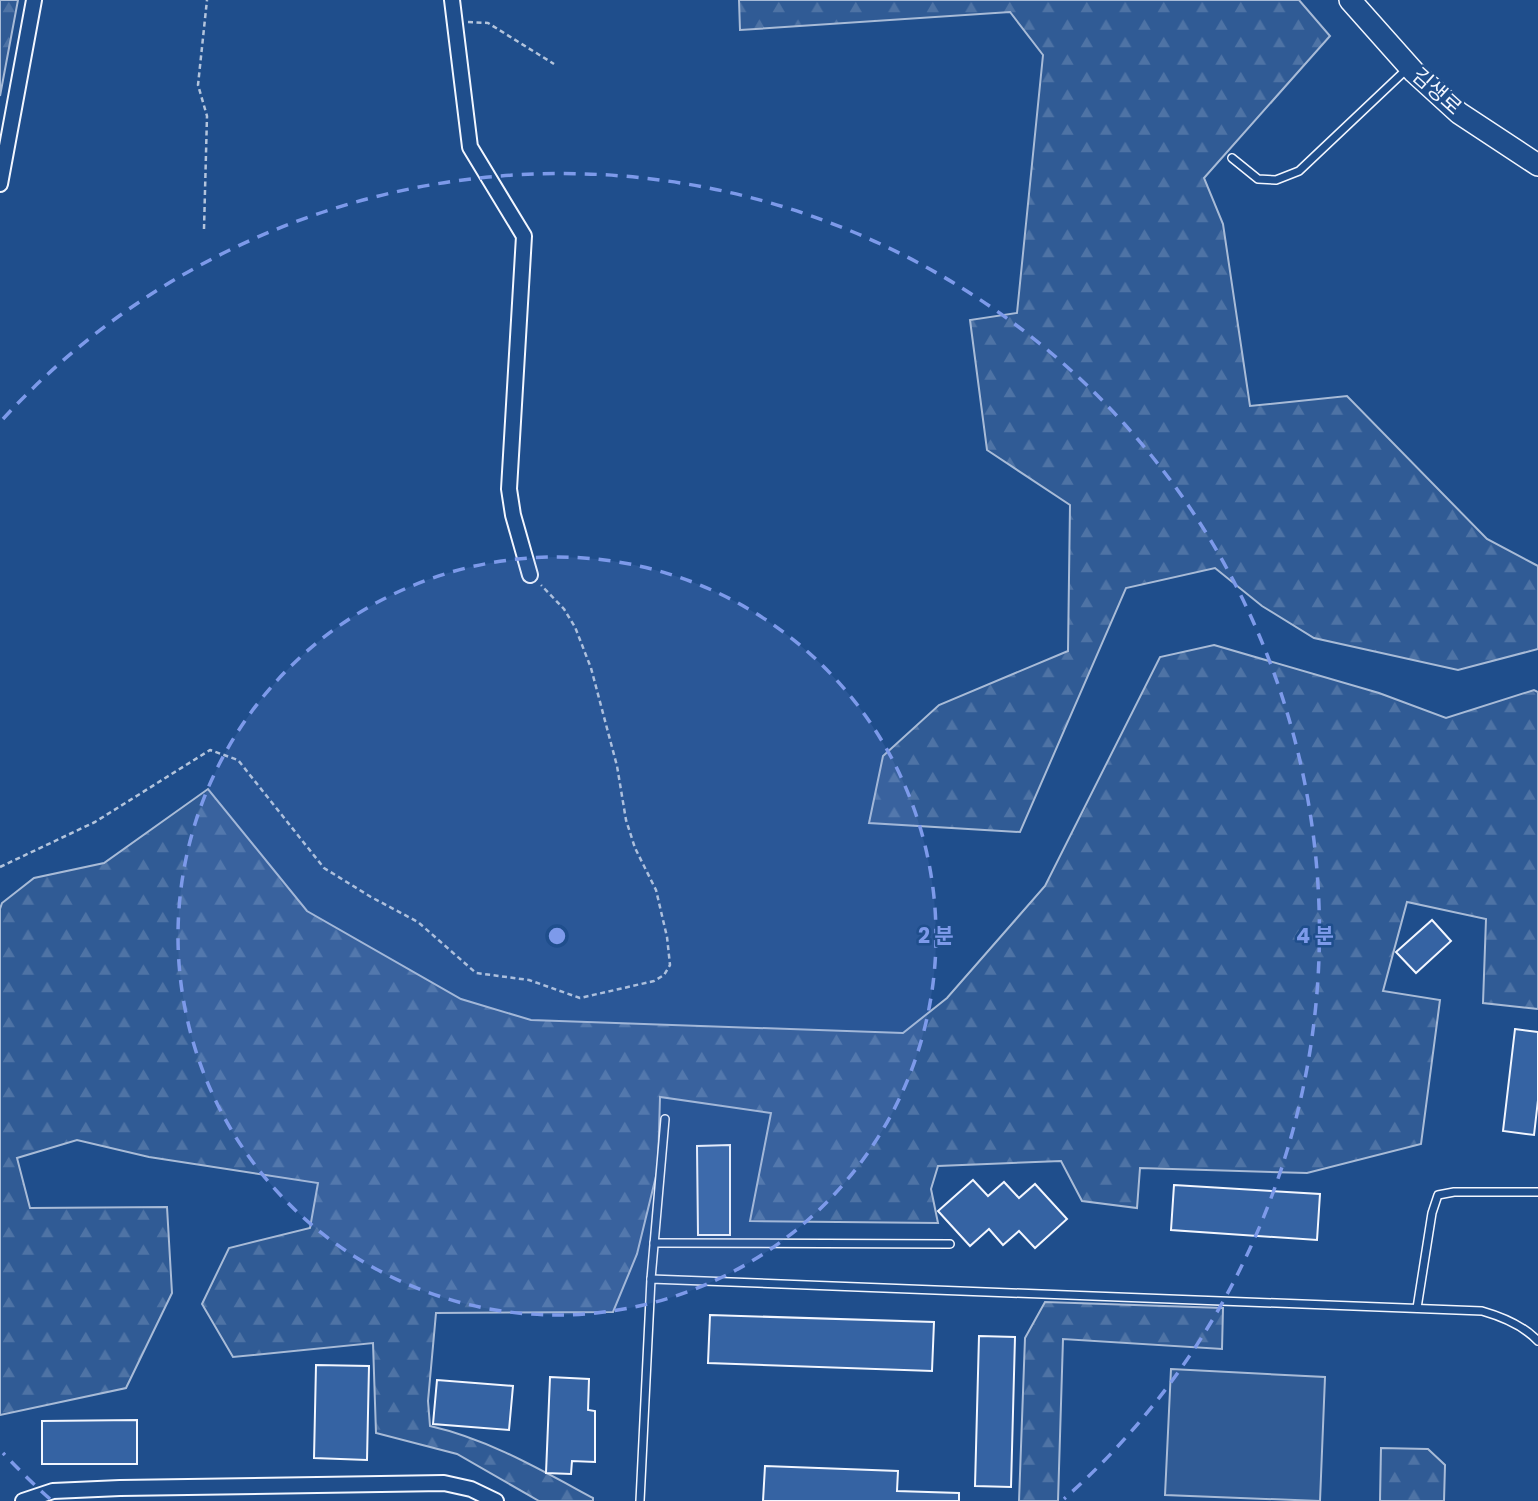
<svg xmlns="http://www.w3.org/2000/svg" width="1538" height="1501" font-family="Poppins,'Noto Sans KR',sans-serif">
	<defs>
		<pattern id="forest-firs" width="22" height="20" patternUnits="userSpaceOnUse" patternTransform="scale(1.75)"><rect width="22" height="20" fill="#305b95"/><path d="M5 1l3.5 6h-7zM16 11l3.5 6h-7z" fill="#4e73a5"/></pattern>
	</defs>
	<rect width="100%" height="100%" fill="#1f4e8c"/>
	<path fill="#305b95" stroke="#a8bbd7" stroke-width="2" d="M1171 1369 1325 1377 1320 1501 1165 1495Z"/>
	<g fill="url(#forest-firs)" stroke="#a8bbd7" stroke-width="2">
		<path d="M0 0H18L0 96Z"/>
		<path d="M739 0H1299L1330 36 1204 178 1223 224 1250 406 1347 396 1487 539 1538 566V649L1458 670 1314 638 1262 606 1215 568 1126 588 1020 832 869 823 883 756 939 705 1068 651 1070 505 987 450 970 320 1017 313 1043 55 1010 12 740 30Z"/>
		<path d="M1214 645 1379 693 1446 718 1534 690 1538 692V1009L1483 1003 1486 919 1407 902 1383 991 1440 1000 1421 1144 1307 1173 1140 1168 1137 1208 1082 1201 1061 1161 938 1166 931 1189 938 1223 750 1221 771 1113 660 1097 658 1168 637 1254 613 1312 436 1313 428 1401 430 1426C488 1439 541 1470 593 1498V1501H539L457 1454 376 1433 373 1343 233 1357 202 1304 229 1248 310 1228 318 1183 149 1157 77 1140 17 1158 30 1208 167 1207 172 1293 126 1388 0 1415V909L2 903 34 878 104 863 208 789 307 911 461 999 531 1020 903 1033 947 998 1045 886 1160 657Z"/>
		<path d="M1045 1302 1223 1308 1222 1349 1063 1339 1058 1501H1019L1025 1338Z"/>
		<path d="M1381 1448 1428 1449 1445 1465 1444 1501H1380Z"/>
	</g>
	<g fill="#3563a3" stroke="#f2f6ff" stroke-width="2">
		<path d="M1432 920 1451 941 1416 973 1396 952Z"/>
		<path d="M1515 1029 1538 1032V1100L1534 1135 1503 1131Z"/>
		<path d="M730 1145V1235H698L697 1146Z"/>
		<path d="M973 1180 988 1196 1004 1182 1019 1198 1035 1184 1067 1219 1035 1248 1019 1231 1003 1245 989 1229 970 1246 938 1211Z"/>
		<path d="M1174 1185 1320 1194 1317 1240 1171 1230Z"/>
		<path d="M710 1315 934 1322 932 1371 708 1363Z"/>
		<path d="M979 1336 1015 1337 1011 1487 975 1486Z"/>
		<path d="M316 1365 369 1366 367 1460 314 1458Z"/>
		<path d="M550 1377 589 1379 588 1410 595 1411V1462L572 1461 571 1474 546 1473Z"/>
		<path d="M437 1380 513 1386 509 1430 433 1424Z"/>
		<path d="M137 1420V1464H42V1421Z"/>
		<path d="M765 1466 898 1471 897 1491 959 1493V1501H763Z"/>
	</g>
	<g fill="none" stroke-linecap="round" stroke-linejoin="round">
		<g stroke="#f2f6ff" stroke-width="10">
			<g id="lane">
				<path d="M1232 158 1258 179 1276 180 1299 171 1409 67"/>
				<path d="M654 1243 950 1244"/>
				<path d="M651 1279 665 1119"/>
				<path d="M1417 1308 1432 1213 1438 1195 1454 1192H1538"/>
				<path d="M640 1501 651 1279 1482 1311C1503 1317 1523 1325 1538 1341"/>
			</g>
		</g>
		<g stroke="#f2f6ff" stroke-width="18">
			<g id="street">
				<path d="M452 0 470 147 524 236 509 489 513 515 530 575"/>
				<path d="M0 184 34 0"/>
				<path d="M23 1501 53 1491 120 1488 444 1483 471 1489 496 1501"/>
			</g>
		</g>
		<g stroke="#f2f6ff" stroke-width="24">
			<path id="secondary" d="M1350 0 1414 72 1459 113 1538 165"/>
		</g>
		<g stroke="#b3c4dc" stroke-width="2.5" stroke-dasharray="5 3.5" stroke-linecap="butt">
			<path d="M468 22 488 23 554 64"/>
			<path d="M204 229 207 116 198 85 207 0"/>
			<path d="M0 867 95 822 210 750 238 760 324 868 371 897 418 922 476 973 529 980 580 998 654 981 664 975 670 965 667 937 656 890 635 848 626 820 617 766 591 668 575 627 564 609 541 585"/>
		</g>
		<use href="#lane" stroke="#1f4e8c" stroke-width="7"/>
		<use href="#street" stroke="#1f4e8c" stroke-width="14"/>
		<use href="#secondary" stroke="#1f4e8c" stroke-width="21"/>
	</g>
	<circle cx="557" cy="936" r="379" fill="#7d9aea" fill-opacity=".12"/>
	<g fill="none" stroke="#7d9aea" stroke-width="3.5" stroke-dasharray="12 9">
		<circle cx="557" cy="936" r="379"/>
		<path d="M50 1499A758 758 0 0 1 3 1453M3 419A758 758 0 1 1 1064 1499"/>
	</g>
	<g text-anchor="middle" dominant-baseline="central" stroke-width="5" stroke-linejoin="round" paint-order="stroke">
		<g font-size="21" fill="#f2f6ff" stroke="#1f4e8c">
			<text transform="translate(1437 91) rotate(42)">김생로</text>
		</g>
	</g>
	<circle cx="557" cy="936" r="10" fill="#7d9aea" stroke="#1f4e8c" stroke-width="3.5"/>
	<g font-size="21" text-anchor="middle" font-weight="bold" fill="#7d9aea" stroke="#1f4e8c" stroke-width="5" stroke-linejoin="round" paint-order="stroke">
		<text x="936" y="943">2 분</text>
		<text x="1315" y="943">4 분</text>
	</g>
</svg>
